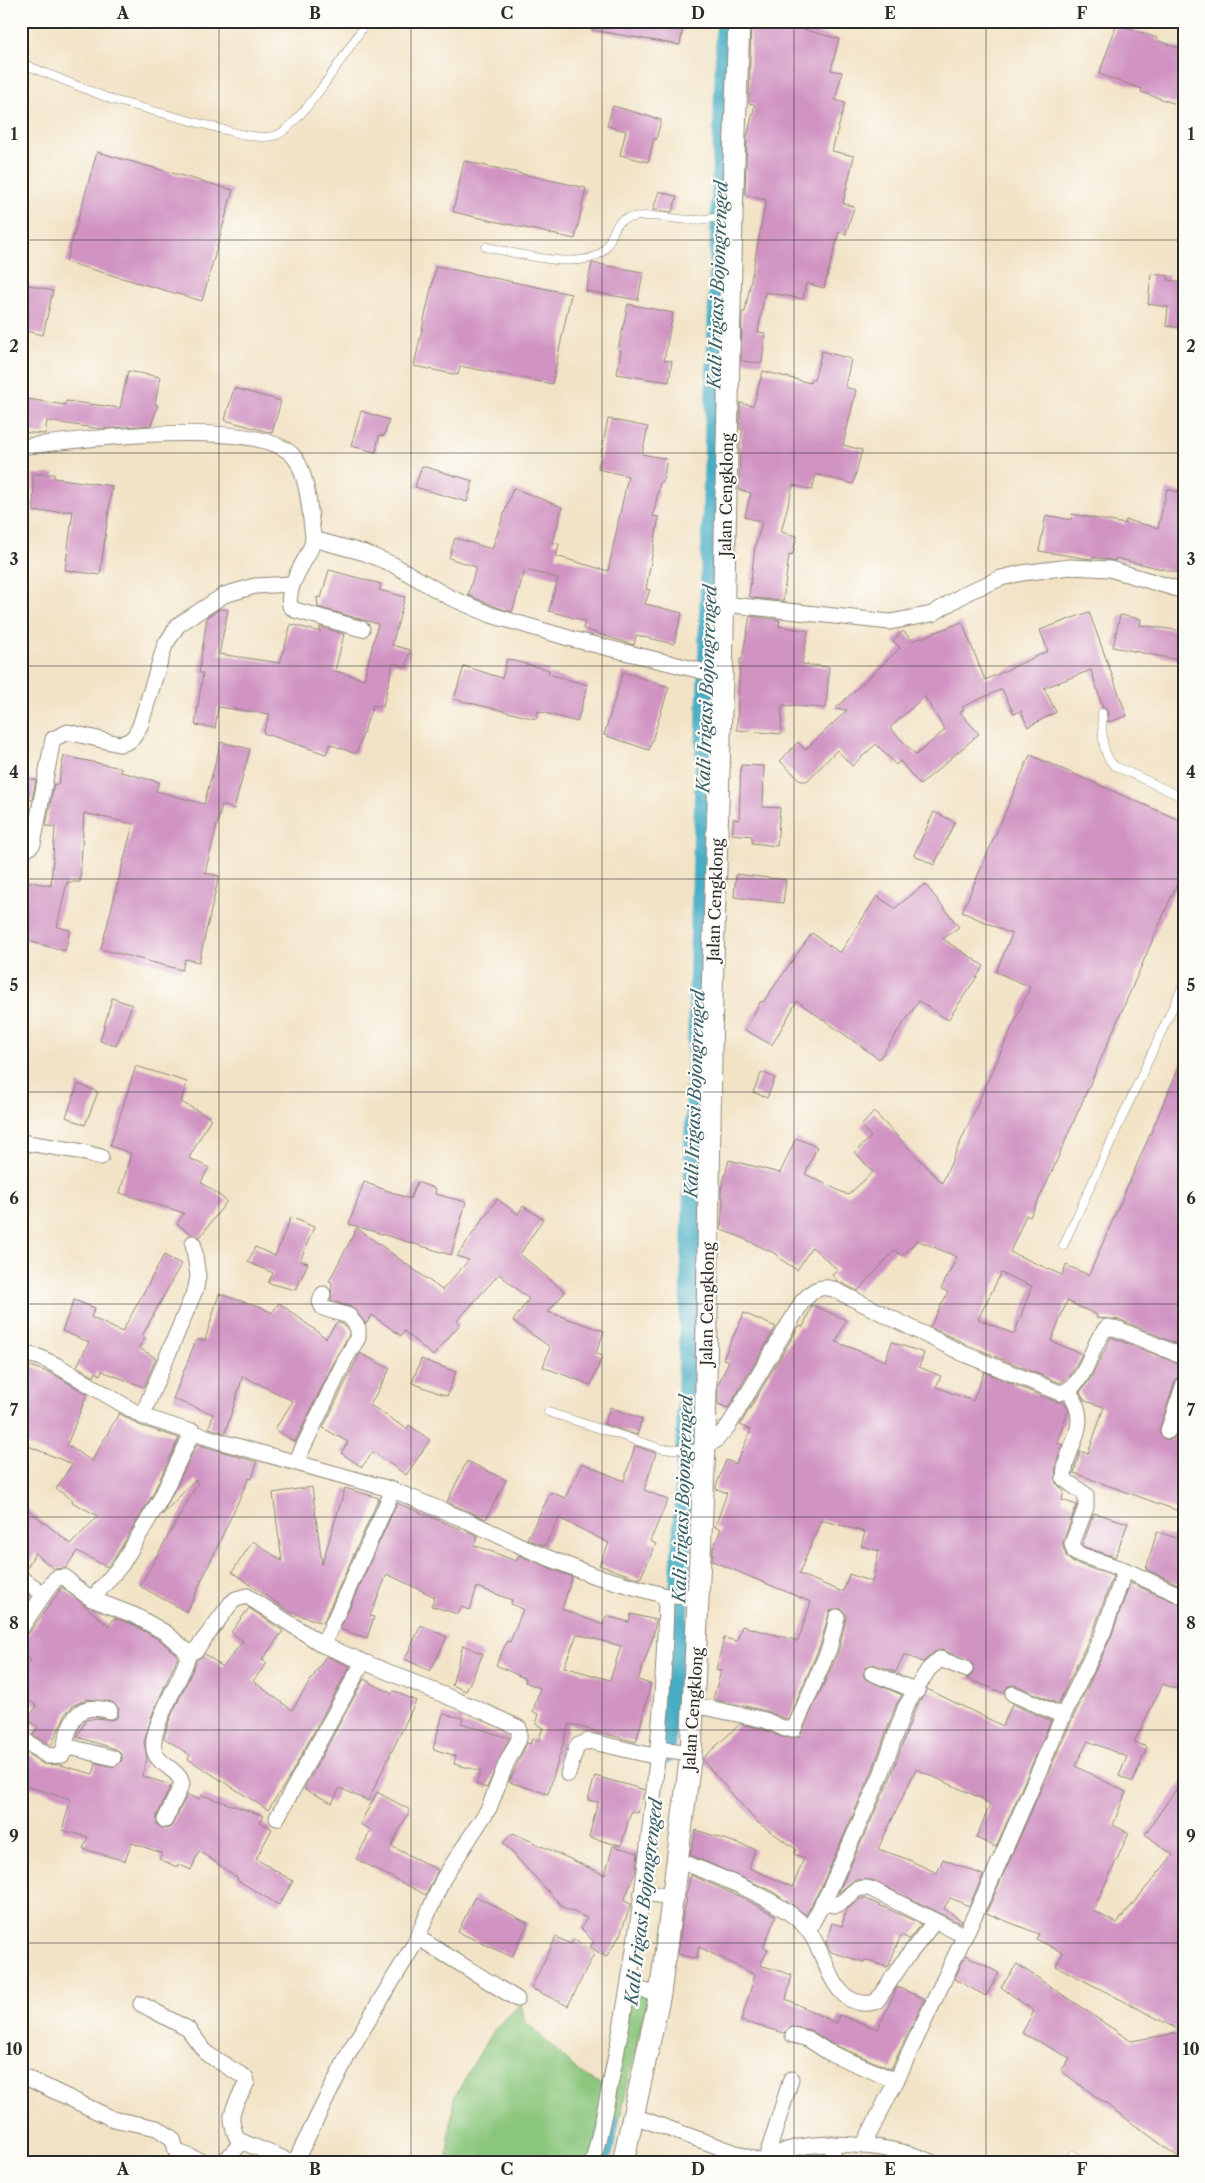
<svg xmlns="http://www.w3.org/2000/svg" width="1205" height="2183" font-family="'Libre Caslon Text',serif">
	<rect width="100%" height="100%" fill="#fdfcf7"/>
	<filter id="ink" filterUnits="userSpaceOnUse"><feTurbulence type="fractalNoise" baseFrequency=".02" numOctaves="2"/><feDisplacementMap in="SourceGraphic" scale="10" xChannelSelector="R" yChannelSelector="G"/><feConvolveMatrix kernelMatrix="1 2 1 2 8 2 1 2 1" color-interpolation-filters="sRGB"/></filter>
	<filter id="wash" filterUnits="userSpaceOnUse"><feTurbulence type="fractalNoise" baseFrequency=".0096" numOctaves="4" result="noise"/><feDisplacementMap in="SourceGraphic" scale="20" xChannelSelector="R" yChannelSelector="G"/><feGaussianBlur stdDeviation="1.12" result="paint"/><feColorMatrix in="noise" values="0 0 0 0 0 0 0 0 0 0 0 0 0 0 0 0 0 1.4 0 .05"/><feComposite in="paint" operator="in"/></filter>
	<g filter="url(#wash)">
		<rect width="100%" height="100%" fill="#f2e3c6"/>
		<path fill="#8ac67c" stroke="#5a7854" d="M624 1991 648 1996 610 2162H446L454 2098 493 2030 521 2004 525 2021 580 2073 603 2085Z"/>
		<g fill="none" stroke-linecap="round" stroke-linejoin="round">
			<g stroke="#46adc5" stroke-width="20">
				<path d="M664 1755 677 1631 684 1502 726 21"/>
				<path d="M601 2162 609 2122"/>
			</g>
		</g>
		<g id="blocks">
			<g fill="#d093c2" fill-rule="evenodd">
				<path d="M593 21H684L680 45 592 30Z"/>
				<path d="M751 21H773L839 39 831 70 842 72 835 100 845 103 832 151 854 156 843 203 854 207 846 234 839 232 824 288 806 283 803 299 765 292 758 332 765 333 762 363 741 361 742 312H745L766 200 745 195 747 137 755 105 749 103Z"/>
				<path d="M1117 24 1157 38 1156 40 1184 50V81L1176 104 1141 92 1142 89 1099 74Z"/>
				<path d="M613 106 661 120 656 140 654 139 648 162 620 155 626 131 607 126Z"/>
				<path d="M97 152 233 190 202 301 66 262Z"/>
				<path d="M464 161 586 188 575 239 453 212Z"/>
				<path d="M659 191 677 197 672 212 653 210Z"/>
				<path d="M592 263 643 272 638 300 586 291Z"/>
				<path d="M436 266 571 294 552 384 460 366 458 375 414 366Z"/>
				<path d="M1151 274 1169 276 1168 280 1184 282V328L1166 326 1168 307 1148 304Z"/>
				<path d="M21 283 53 291 43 335 21 330Z"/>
				<path d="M628 304 673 313 664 360 672 361 669 382 617 374 621 350H618Z"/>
				<path d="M822 351 851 359 845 387 856 390 843 445 862 450 853 484 816 474 812 490 793 485 781 532 797 536 792 556 789 555 783 601 754 598 749 596 755 547 762 522 745 517 751 493 739 490 740 443 743 430 740 429V403L753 406 763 371 810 383 811 379 814 380Z"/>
				<path d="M128 371 160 377 155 404 158 405 151 425 101 429 47 421 45 434 21 432V398L65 405 66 401 120 408Z"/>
				<path d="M234 388 281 401 272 433 225 420Z"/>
				<path d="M361 411 389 420 384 436 379 435 376 452 351 446Z"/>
				<path d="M608 419 648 427 642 454 667 459 663 482H660L653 516 659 517 646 589 650 590 645 604 682 613 674 644 636 635 634 645 583 629 585 621 549 611 558 578 525 570 512 612 494 606 468 595 476 567 449 558 455 538 492 549 513 488 562 507 553 543 559 544 556 556 608 571 628 476 598 469Z"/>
				<path d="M422 466 473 481 467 502 415 487Z"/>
				<path d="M33 474H54V478L112 486 100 575 65 570 73 511 34 512Z"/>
				<path d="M1167 489 1184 493V574L1115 558V561L1093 557V559L1084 558 1039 551 1046 515 1071 520 1072 514 1125 524 1126 520 1158 528Z"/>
				<path d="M329 570 381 584 379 590 405 597 392 645 410 650 406 667 393 663 383 707 373 705 356 754 330 744 326 754 263 733 270 714 218 707 215 728 195 725 203 673H199L207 617 220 609 228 610 219 654 280 663 291 624 320 632V627L344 634 335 671 364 679 378 624 318 607 317 597 321 598Z"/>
				<path d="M1089 612 1127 716 1108 722 1107 710 1103 708 1091 670 1044 688 1056 712 1028 727 1021 711 1014 714 1002 689 962 707 964 710 960 712 979 734 920 785 900 761 896 765 876 744 852 766 837 750 807 781H801L780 761 798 742 805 750 847 710 835 709 900 648 893 641 903 631 913 641 962 622 985 680 1048 651 1040 630ZM924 696 945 730 916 755 890 728Z"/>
				<path d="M1120 615 1141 619 1140 625 1184 631V661L1113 647Z"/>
				<path d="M750 616 780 620 779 626 808 631 802 664 829 667 826 708 782 705 781 734 737 730 740 659H742Z"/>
				<path d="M507 659 549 670 548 674 588 685 577 722 538 711 536 719 454 699 464 666 502 678Z"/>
				<path d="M623 672 669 687 649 750 604 735Z"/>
				<path d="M221 742 250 749 234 809 222 805 205 873 219 876 199 962 185 959 182 970 101 949 133 824 84 813 80 882H67L57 927 70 930 65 951 21 939V880L51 886 55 827 46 826 54 784 58 785 64 756 121 768V772L159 782 156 791 204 804Z"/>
				<path d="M1030 755 1184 822V868L1050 1176 1030 1217 1026 1215 1010 1252 1062 1275 1066 1265 1089 1275 1184 1056V1347L1121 1320 1096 1318 1097 1315 1067 1301 1051 1341 1082 1354 1070 1376 1060 1383 968 1345 930 1327 948 1292 941 1289 957 1257 917 1240 902 1256 895 1250 858 1291 837 1281 832 1275 838 1270 812 1247 797 1270 777 1257 778 1255 738 1236 721 1230 723 1197H721V1190L729 1160 780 1173 796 1138 817 1147 805 1174 848 1195 873 1172 855 1152 871 1137 861 1126 874 1112 942 1183 1030 987 996 972 1012 934 962 912ZM1001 1273 1032 1286 1014 1334 978 1319Z"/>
				<path d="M741 765 764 766 763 807 780 808 777 846 752 843V836L732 834 734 819 739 820Z"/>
				<path d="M21 777 36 780 32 800 21 798Z"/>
				<path d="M934 812 955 822 934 865 914 855Z"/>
				<path d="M736 874 786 880 783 903 734 897Z"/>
				<path d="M925 884 959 927 943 939 984 966 948 1020 919 1001 879 1059 797 1001 772 1045 745 1030 761 1001 763 1002 812 933 840 953 877 896 895 908Z"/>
				<path d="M112 998 132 1005 116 1046 100 1041Z"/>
				<path d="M136 1066 187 1082 181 1102 211 1118 189 1158 209 1168 201 1182 227 1201 200 1237 191 1234 177 1224 184 1213 120 1193 131 1153 110 1146Z"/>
				<path d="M762 1072 775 1078 767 1098 753 1092Z"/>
				<path d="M78 1084 98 1092 85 1125 66 1117Z"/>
				<path d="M364 1182 410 1199 417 1182 436 1189 435 1194 466 1202 451 1255 349 1224Z"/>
				<path d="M497 1199 518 1214 523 1206 543 1219 520 1254 565 1292 548 1312 604 1331 596 1353 602 1356 591 1385 543 1367 550 1347 513 1321 529 1299 499 1274 457 1321 460 1324 433 1356 404 1331 401 1336 372 1315 366 1324 352 1307 331 1301 332 1282 329 1281 357 1228 442 1290 469 1260 457 1256Z"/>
				<path d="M291 1217 314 1227 300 1261 308 1263 296 1290 268 1283 273 1273 248 1262 255 1247 275 1256Z"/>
				<path d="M164 1255 181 1264 142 1336 145 1338 139 1348 156 1358 144 1387 102 1371 100 1375 96 1372 94 1377 77 1366 89 1342 62 1331 74 1300 95 1308 91 1317 122 1332Z"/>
				<path d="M219 1294 261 1307 272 1313 279 1303 326 1338 337 1322 343 1324 349 1331V1335L338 1354 295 1442 275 1429 293 1401 243 1376 225 1433 209 1428 213 1414 173 1399 196 1340H205Z"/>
				<path d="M812 1305 846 1320 836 1342 885 1361 892 1342 924 1353 919 1367 941 1376 936 1387 973 1401 984 1372 1056 1402H1064L1068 1410 1057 1443 1063 1445 1056 1464 1055 1479 1056 1483 1064 1491 1062 1500 1077 1505 1063 1541V1547L1066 1556 1072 1562 1113 1576 1094 1629 1058 1704 1016 1685 1008 1686 1004 1693 965 1678 970 1677 973 1673V1664L943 1650 934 1652 923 1662 904 1654 896 1672 875 1664 866 1666 863 1674 865 1679 902 1695 896 1705 872 1772 821 1887 806 1915 770 1890 690 1855 696 1830 755 1849 749 1868 793 1887 804 1858 794 1854 796 1849 757 1822 703 1761V1758L740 1724 762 1729 785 1738 800 1736 838 1653 846 1619V1614L840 1608 830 1611 820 1646 788 1720 767 1711 713 1699 721 1671 716 1670 724 1638 737 1641 742 1626 798 1641 811 1602 712 1561 713 1549 721 1529 715 1527 727 1493 716 1489V1486L726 1460 736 1464 751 1430 740 1425 799 1326 803 1327ZM821 1520 865 1532 861 1546 879 1551 872 1582 849 1574 843 1592 799 1574Z"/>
				<path d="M744 1313 776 1327 728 1408 718 1404V1385L729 1361 723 1359Z"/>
				<path d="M1111 1337 1184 1366V1375L1178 1377 1175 1381 1159 1432 1165 1440 1174 1438 1184 1414V1513L1074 1473 1080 1451 1088 1454 1104 1407 1085 1401 1080 1392 1091 1378Z"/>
				<path d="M360 1353 390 1369 370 1405 407 1429 409 1425 430 1440 406 1475 373 1452 362 1467 341 1453 348 1442 323 1428Z"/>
				<path d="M421 1359 456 1372 447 1396 412 1383Z"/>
				<path d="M21 1363 53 1374 87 1394 67 1445 92 1461 119 1413 139 1425 179 1438 152 1496 114 1559 107 1567 77 1551 66 1568 54 1569 35 1553 26 1570 21 1569V1504L71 1544 98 1516 72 1502 73 1500 56 1489 72 1464 21 1443V1424L27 1409 21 1406Z"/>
				<path d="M610 1407 642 1419 637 1435 604 1424Z"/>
				<path d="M197 1444 257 1462 252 1479 249 1478 187 1612 140 1586 198 1483 195 1480 162 1515Z"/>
				<path d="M635 1446 656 1453 644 1490 668 1500 650 1541 656 1544 640 1579 599 1565 609 1543 559 1518 545 1546 527 1539 551 1492 565 1498 582 1463 624 1481Z"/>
				<path d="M467 1461 506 1480 486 1519 447 1502Z"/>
				<path d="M312 1487 322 1564 345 1488 379 1498 323 1623 290 1612 232 1572 253 1541 282 1561 273 1493Z"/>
				<path d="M397 1503 478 1536 474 1545 516 1561 519 1555 572 1577 562 1609 603 1625 606 1616 629 1622 631 1614 656 1620 653 1637 638 1680 651 1684 636 1742 569 1724 548 1794 509 1782 527 1743 530 1744 532 1739 538 1741 543 1728 536 1724 539 1714 533 1712 540 1688 525 1682 526 1679 496 1665 507 1641 510 1642 523 1609 511 1604 512 1600 477 1587 470 1610 461 1607 458 1614 431 1606 435 1597 387 1574 370 1616 374 1617 367 1638 340 1629ZM577 1634 621 1646 610 1680 564 1667Z"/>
				<path d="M1094 1513 1128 1523 1115 1557 1082 1546Z"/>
				<path d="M1157 1532 1184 1540V1587L1146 1569Z"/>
				<path d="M1130 1583 1184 1606V1692L1163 1684 1134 1742 1147 1747 1133 1782 1119 1776 1127 1757 1088 1741 1075 1766 1126 1792 1113 1825 1129 1833 1093 1911 1117 1923 1173 1855 1145 1834 1184 1778V2161L1061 2071 1070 2058 1022 2033 1034 2011 1001 1987 1017 1964 1131 2041 1183 2032 1056 1966 1063 1953 1036 1939 1039 1934 986 1913 1072 1720 1111 1637Z"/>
				<path d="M62 1587 109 1626 114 1618 132 1624 161 1641 178 1656 152 1715 144 1742 147 1758 142 1776 171 1785 157 1816V1825L165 1829 171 1827 187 1795 199 1799 202 1795 264 1816 260 1822 272 1829 256 1859 293 1881 279 1905 237 1880 238 1878 199 1851 191 1870 178 1864 177 1867 159 1859 162 1853 132 1843 125 1861 83 1849 88 1837 62 1830 71 1799 21 1785 22 1750 43 1764 60 1765 93 1774 96 1763 115 1767 122 1760V1755L116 1749 77 1737 86 1720 97 1718 112 1720 117 1718 119 1709 112 1702 87 1699 74 1705 66 1713 51 1746 33 1735 38 1727 27 1719 37 1706 21 1694V1673L31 1660 21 1654V1637L29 1633Z"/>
				<path d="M21 1590 31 1596 21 1611Z"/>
				<path d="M249 1608 283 1631 262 1660 267 1663 253 1681 292 1710 326 1656 350 1666 287 1781 268 1810 188 1759 190 1755 164 1738 169 1721 197 1660 205 1654 223 1667 243 1641 231 1632Z"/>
				<path d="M421 1625 447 1637 430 1671 405 1659Z"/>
				<path d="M463 1645 483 1654 466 1691 452 1685Z"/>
				<path d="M364 1679 392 1694 394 1691 416 1701 368 1801 340 1788 332 1803 304 1789Z"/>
				<path d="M927 1689 1003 1726 1012 1704 1051 1721 996 1847 976 1838 990 1805 984 1802 985 1800 916 1769 878 1849 907 1859 937 1873 943 1859 983 1875 969 1906 950 1898 944 1908 962 1921 960 1923 872 1880H854L838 1893 890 1779 914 1712Z"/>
				<path d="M443 1714 463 1718 461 1723 509 1738 487 1788 476 1784 481 1771 454 1764 456 1756 433 1749Z"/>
				<path d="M595 1776 645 1790 638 1813 631 1811 621 1846 589 1837 598 1802 588 1800Z"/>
				<path d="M377 1792 410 1810 391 1846 438 1870 426 1895 356 1859 371 1830 360 1824Z"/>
				<path d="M513 1833 605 1875 613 1846 638 1853 636 1870 624 1901 631 1904 620 1935 606 1957 590 1947 594 1942 581 1928 587 1918 563 1907 503 1843Z"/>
				<path d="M691 1875 743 1898 776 1916 763 1947 768 1949 760 1965 792 1975 786 1999 836 2023 839 2015 878 2029 897 1987 925 1999 891 2069 832 2044 810 2030 791 2026 784 2033 741 2021 755 1975 699 1947 696 1959 678 1954 683 1915 687 1899 685 1898Z"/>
				<path d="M475 1896 528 1923 512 1957 458 1932Z"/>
				<path d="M864 1898 921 1924 909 1939 901 1935 888 1967 865 1960 864 1962 831 1952 826 1943 832 1923 842 1926 846 1910 860 1899Z"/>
				<path d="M556 1937 571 1944 574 1939 594 1954 568 2006 531 1988Z"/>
				<path d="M966 1955 999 1973 986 1996 954 1979Z"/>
			</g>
		</g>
	</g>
	<g filter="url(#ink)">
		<use href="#blocks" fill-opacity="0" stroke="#8e8778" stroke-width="1"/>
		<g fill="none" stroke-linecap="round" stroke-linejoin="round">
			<g stroke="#8e8778" stroke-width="9">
				<g id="service">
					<path d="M21 62 33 68 113 100 240 134C252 136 265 139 277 135 300 126 351 45 367 21"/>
					<path d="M486 247C513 252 584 273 604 250 614 239 612 221 628 218 648 213 672 219 692 220 705 220 718 217 730 216"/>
					<path d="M1102 713C1103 731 1100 754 1115 766L1184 798"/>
					<path d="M1063 1246 1184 983"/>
					<path d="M548 1412 663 1449H694L703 1446"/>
					<path d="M1072 2155 1084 2162"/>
				</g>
			</g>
			<g stroke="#8e8778" stroke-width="17">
				<g id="minor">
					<path d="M21 447C73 440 264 415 295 458 308 476 310 514 313 536 315 554 285 579 290 606L295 610 362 629"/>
					<path d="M313 539 365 553 392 564 449 597 491 615 572 639 722 676"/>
					<path d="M723 604 890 622 932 614 968 592 1001 578 1022 573 1070 567 1110 569 1184 591"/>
					<path d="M21 854 33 844 53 739 68 732 119 744C131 743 135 736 140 726L165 645 178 625 224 595 255 586 292 584"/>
					<path d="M21 1142 78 1151 101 1157"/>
					<path d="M21 1353 39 1357 58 1366 142 1416 222 1442 393 1490 468 1521 536 1553 592 1575 666 1596 700 1597"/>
					<path d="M1069 1391C1094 1429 1064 1445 1064 1479L1086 1495V1507L1072 1544 1075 1553 1125 1570 1184 1597"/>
					<path d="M142 1416 196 1288 198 1276 193 1243"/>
					<path d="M1168 1431 1184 1384"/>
					<path d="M705 1446 715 1441 729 1425 802 1302C812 1291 818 1285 833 1289L964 1354 1060 1393C1088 1386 1089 1345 1107 1327L1118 1329 1184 1357"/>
					<path d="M296 1462 346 1358 358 1338V1328L349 1316 323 1308 320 1302 323 1294"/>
					<path d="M21 1578 44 1594 56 1578 65 1577 75 1587 92 1599 136 1616 166 1633 189 1653"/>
					<path d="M92 1599 122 1564 160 1500 193 1431"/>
					<path d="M21 1628 44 1594"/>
					<path d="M323 1645 393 1490"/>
					<path d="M189 1653 196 1650 231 1603 236 1599 247 1596 323 1645 485 1712 519 1728V1739L506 1764 489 1808 443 1879 415 1943 351 2049 295 2162"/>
					<path d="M872 1673 917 1691"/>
					<path d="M1013 1694 1063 1716"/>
					<path d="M694 1705 765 1720 785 1729H794L829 1649 837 1617"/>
					<path d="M21 1738 48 1756 62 1755 66 1749 74 1748 113 1758"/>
					<path d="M659 1749 691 1753"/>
					<path d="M62 1755C70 1726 72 1699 110 1711"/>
					<path d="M568 1774 577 1746 589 1741 658 1757"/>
					<path d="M277 1818 363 1662"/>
					<path d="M165 1820 182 1784C179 1769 160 1766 155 1753 146 1731 184 1677 189 1653"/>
					<path d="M678 1860C714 1875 784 1900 808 1930 829 1957 831 2012 876 2002L903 1962 935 1921"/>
					<path d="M642 1893 674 1897"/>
					<path d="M822 1903C826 1903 832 1905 835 1905 852 1901 849 1884 871 1889L965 1936"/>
					<path d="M808 1931 829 1891 881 1775 905 1708 928 1670 940 1659 965 1669"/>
					<path d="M417 1937 517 1999"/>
					<path d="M629 1988 660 1994"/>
					<path d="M141 2004 188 2029 207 2054 246 2078 247 2082C235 2107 225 2113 238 2140L292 2162"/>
					<path d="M793 2035 808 2039 828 2052 896 2081"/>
					<path d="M21 2075 113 2119 157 2128 173 2139 176 2151 203 2162"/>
					<path d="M634 2116 761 2162"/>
					<path d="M832 2144 834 2162"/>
					<path d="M863 2146 896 2081 994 1874 1063 1716 1103 1633 1125 1570"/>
					<path d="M224 2162 242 2142"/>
					<path d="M593 2162C619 2055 636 1947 649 1838 658 1757 665 1678 666 1596"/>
					<path d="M765 2162 791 2079"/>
					<path d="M767 2162C773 2158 780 2152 787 2150 826 2139 894 2145 931 2162"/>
				</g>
			</g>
			<g stroke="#8e8778" stroke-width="23">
				<path id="secondary" d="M623 2162 660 1994 691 1753 705 1446 712 993 722 676 732 216 739 21"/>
			</g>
			<use href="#service" stroke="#fff" stroke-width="8"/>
			<use href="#minor" stroke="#fff" stroke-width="15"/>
			<use href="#secondary" stroke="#fff" stroke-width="21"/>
		</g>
	</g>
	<path fill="none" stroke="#2b2b2b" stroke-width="1" stroke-opacity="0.55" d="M219 21V2162M411 21V2162M602 21V2162M794 21V2162M986 21V2162M21 240H1184M21 453H1184M21 666H1184M21 879H1184M21 1092H1184M21 1304H1184M21 1517H1184M21 1730H1184M21 1943H1184"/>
	<g text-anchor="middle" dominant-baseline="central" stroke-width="4.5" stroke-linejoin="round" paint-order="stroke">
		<g font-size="16" fill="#2b2b2b" stroke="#fdfcf7">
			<text transform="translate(726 495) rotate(-89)">Jalan Cengklong</text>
			<text transform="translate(715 900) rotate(-88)">Jalan Cengklong</text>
			<text transform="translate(707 1304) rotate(-89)">Jalan Cengklong</text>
			<text transform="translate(693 1709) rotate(-86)">Jalan Cengklong</text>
		</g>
		<g font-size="18" font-style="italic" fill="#365f69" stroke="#fdfcf7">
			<text transform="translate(718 285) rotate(-88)">Kali Irigasi Bojongrenged</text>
			<text transform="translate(707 689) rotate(-88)">Kali Irigasi Bojongrenged</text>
			<text transform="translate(695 1094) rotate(-88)">Kali Irigasi Bojongrenged</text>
			<text transform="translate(683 1499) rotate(-88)">Kali Irigasi Bojongrenged</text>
			<text transform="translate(644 1902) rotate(-83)">Kali Irigasi Bojongrenged</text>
		</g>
	</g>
	<rect width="1205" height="2183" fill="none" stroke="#fdfcf7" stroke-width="55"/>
	<rect x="28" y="28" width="1150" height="2128" fill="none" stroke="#2b2b2b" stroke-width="2"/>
	<g font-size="16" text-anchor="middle" font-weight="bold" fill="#2b2b2b">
		<text x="123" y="19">A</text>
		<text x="315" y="19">B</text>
		<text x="507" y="19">C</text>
		<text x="698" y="19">D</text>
		<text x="890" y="19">E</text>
		<text x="1082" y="19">F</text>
		<text x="14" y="140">1</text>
		<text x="1191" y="140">1</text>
		<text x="14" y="352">2</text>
		<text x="1191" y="352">2</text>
		<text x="14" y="565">3</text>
		<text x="1191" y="565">3</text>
		<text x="14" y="778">4</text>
		<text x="1191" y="778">4</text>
		<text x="14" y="991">5</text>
		<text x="1191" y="991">5</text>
		<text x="14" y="1204">6</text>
		<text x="1191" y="1204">6</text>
		<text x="14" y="1416">7</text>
		<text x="1191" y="1416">7</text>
		<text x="14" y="1629">8</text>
		<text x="1191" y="1629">8</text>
		<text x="14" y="1842">9</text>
		<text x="1191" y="1842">9</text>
		<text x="14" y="2055">10</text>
		<text x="1191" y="2055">10</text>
		<text x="123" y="2175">A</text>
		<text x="315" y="2175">B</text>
		<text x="507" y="2175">C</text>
		<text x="698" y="2175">D</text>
		<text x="890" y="2175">E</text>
		<text x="1082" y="2175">F</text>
	</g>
</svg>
